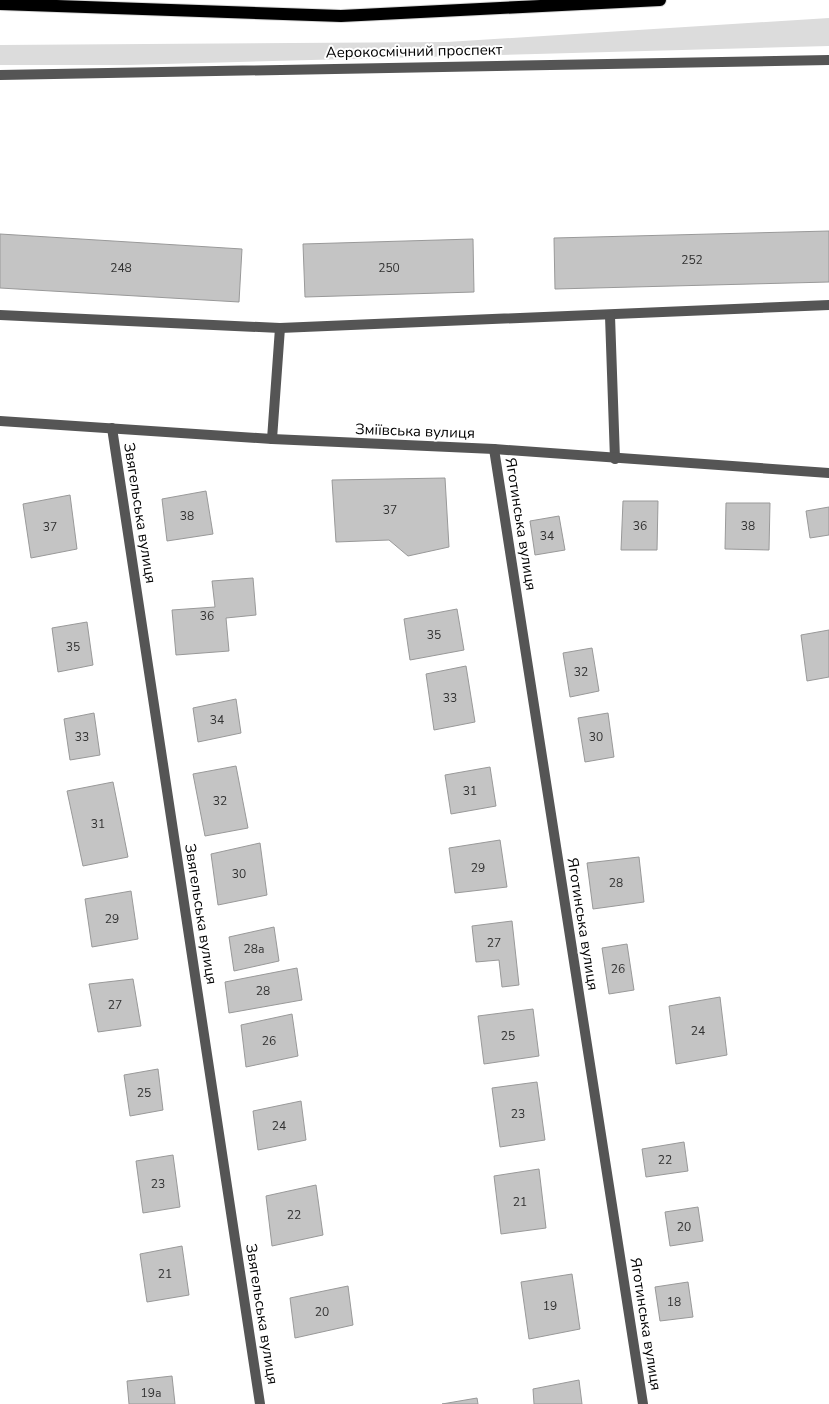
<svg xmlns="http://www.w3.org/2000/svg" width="829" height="1404" font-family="'Nunito Sans',sans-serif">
	<rect width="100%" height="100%" fill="#fff"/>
	<path fill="#dcdcdc" d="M829 18V46L128 65H0V45L447 42Z"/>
	<g fill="#c4c4c4" stroke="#999">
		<path d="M829 231V282L555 289 554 238Z"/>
		<path d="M0 234 242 249 239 302 0 288Z"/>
		<path d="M473 239 474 292 305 297 303 244Z"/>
		<path d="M445 478 449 547 408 556 389 540 336 542 332 480Z"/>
		<path d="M206 491 213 534 167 541 162 499Z"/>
		<path d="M70 495 77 549 31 558 23 504Z"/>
		<path d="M623 501H658L657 550H621Z"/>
		<path d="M726 503H770L769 550 725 549Z"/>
		<path d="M829 507V535L810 538 806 511Z"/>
		<path d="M559 516 565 550 535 555 530 521Z"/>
		<path d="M253 578 256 615 226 618 229 651 176 655 172 610 215 607 212 581Z"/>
		<path d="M457 609 464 650 410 660 404 619Z"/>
		<path d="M87 622 93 665 58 672 52 628Z"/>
		<path d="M829 630V677L807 681 801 635Z"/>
		<path d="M592 648 599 691 570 697 563 653Z"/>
		<path d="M466 666 475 722 434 730 426 674Z"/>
		<path d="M236 699 241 733 198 742 193 708Z"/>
		<path d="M94 713 100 755 70 760 64 719Z"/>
		<path d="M608 713 614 757 585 762 578 718Z"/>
		<path d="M236 766 248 828 205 836 193 774Z"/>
		<path d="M490 767 496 806 451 814 445 775Z"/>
		<path d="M113 782 128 857 83 866 67 791Z"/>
		<path d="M500 840 507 887 455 893 449 848Z"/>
		<path d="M260 843 267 895 218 905 211 854Z"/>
		<path d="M639 857 644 902 593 909 587 863Z"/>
		<path d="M131 891 138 939 92 947 85 899Z"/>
		<path d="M512 921 519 985 502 987 499 960 476 962 472 926Z"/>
		<path d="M274 927 279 961 234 971 229 937Z"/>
		<path d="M627 944 634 990 609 994 602 948Z"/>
		<path d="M297 968 302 1000 229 1013 225 982Z"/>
		<path d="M133 979 141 1026 98 1032 89 984Z"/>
		<path d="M720 997 727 1055 676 1064 669 1006Z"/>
		<path d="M533 1009 539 1056 484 1064 478 1016Z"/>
		<path d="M292 1014 298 1056 246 1067 241 1025Z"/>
		<path d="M158 1069 163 1110 130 1116 124 1075Z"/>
		<path d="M537 1082 545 1140 500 1147 492 1088Z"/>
		<path d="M301 1101 306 1140 258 1150 253 1111Z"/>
		<path d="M684 1142 688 1171 646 1177 642 1149Z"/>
		<path d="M173 1155 180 1207 143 1213 136 1161Z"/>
		<path d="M539 1169 546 1228 501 1234 494 1176Z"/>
		<path d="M316 1185 323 1235 272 1246 266 1196Z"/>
		<path d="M698 1207 703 1241 670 1246 665 1212Z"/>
		<path d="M182 1246 189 1295 147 1302 140 1254Z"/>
		<path d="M572 1274 580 1329 529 1339 521 1282Z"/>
		<path d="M688 1282 693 1317 660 1321 655 1287Z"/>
		<path d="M348 1286 353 1325 295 1338 290 1298Z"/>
		<path d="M172 1376 175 1404H129L127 1381Z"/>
		<path d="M579 1380 582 1404H534L533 1389Z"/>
		<path d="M477 1398 478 1404H442Z"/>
	</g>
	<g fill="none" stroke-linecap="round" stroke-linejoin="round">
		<g stroke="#dbdbdb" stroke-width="14">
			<path id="primary" d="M0 4 341 16 660 0"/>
		</g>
		<g stroke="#555" stroke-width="10">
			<path d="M0 315 280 328 829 305"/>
			<path d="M610 316 615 459"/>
			<path d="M272 439 280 328"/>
		</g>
		<g stroke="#555" stroke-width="10">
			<path d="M0 75 829 60"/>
			<path d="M0 421 272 439 494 449 829 473"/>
			<path d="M112 428 260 1404"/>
			<path d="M494 449 643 1404"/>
		</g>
		<use href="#primary" stroke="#000" stroke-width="12"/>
	</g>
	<g text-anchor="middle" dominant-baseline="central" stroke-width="4" stroke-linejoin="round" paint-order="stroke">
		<g font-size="12" fill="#313131">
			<text x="692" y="260">252</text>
			<text x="121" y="268">248</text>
			<text x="389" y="268">250</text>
			<text x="390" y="510">37</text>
			<text x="187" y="516">38</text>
			<text x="640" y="526">36</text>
			<text x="748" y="526">38</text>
			<text x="50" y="527">37</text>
			<text x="547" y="536">34</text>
			<text x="207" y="616">36</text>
			<text x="434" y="635">35</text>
			<text x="73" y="647">35</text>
			<text x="581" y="672">32</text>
			<text x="450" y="698">33</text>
			<text x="217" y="720">34</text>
			<text x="82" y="737">33</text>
			<text x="596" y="737">30</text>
			<text x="470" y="791">31</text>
			<text x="220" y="801">32</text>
			<text x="98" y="824">31</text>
			<text x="478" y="868">29</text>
			<text x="239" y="874">30</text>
			<text x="616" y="883">28</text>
			<text x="112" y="919">29</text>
			<text x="494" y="943">27</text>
			<text x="254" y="949">28а</text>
			<text x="618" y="969">26</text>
			<text x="263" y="991">28</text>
			<text x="115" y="1005">27</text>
			<text x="698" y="1031">24</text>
			<text x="508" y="1036">25</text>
			<text x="269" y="1041">26</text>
			<text x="144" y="1093">25</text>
			<text x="518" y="1114">23</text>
			<text x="279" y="1126">24</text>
			<text x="665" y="1160">22</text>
			<text x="158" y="1184">23</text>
			<text x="520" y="1202">21</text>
			<text x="294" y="1215">22</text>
			<text x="684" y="1227">20</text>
			<text x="165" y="1274">21</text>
			<text x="674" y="1302">18</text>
			<text x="550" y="1306">19</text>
			<text x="322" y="1312">20</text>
			<text x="151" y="1393">19а</text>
		</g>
		<g font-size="15" fill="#000" stroke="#fff">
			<text transform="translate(414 51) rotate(-1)">Аерокосмічний проспект</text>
			<text transform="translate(415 431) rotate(2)">Зміївська вулиця</text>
			<text transform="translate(140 513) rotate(81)">Звягельська вулиця</text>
			<text transform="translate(521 524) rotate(81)">Яготинська вулиця</text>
			<text transform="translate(201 914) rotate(81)">Звягельська вулиця</text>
			<text transform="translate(583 924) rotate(81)">Яготинська вулиця</text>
			<text transform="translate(262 1314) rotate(81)">Звягельська вулиця</text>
			<text transform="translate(646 1324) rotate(81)">Яготинська вулиця</text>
		</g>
	</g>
</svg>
